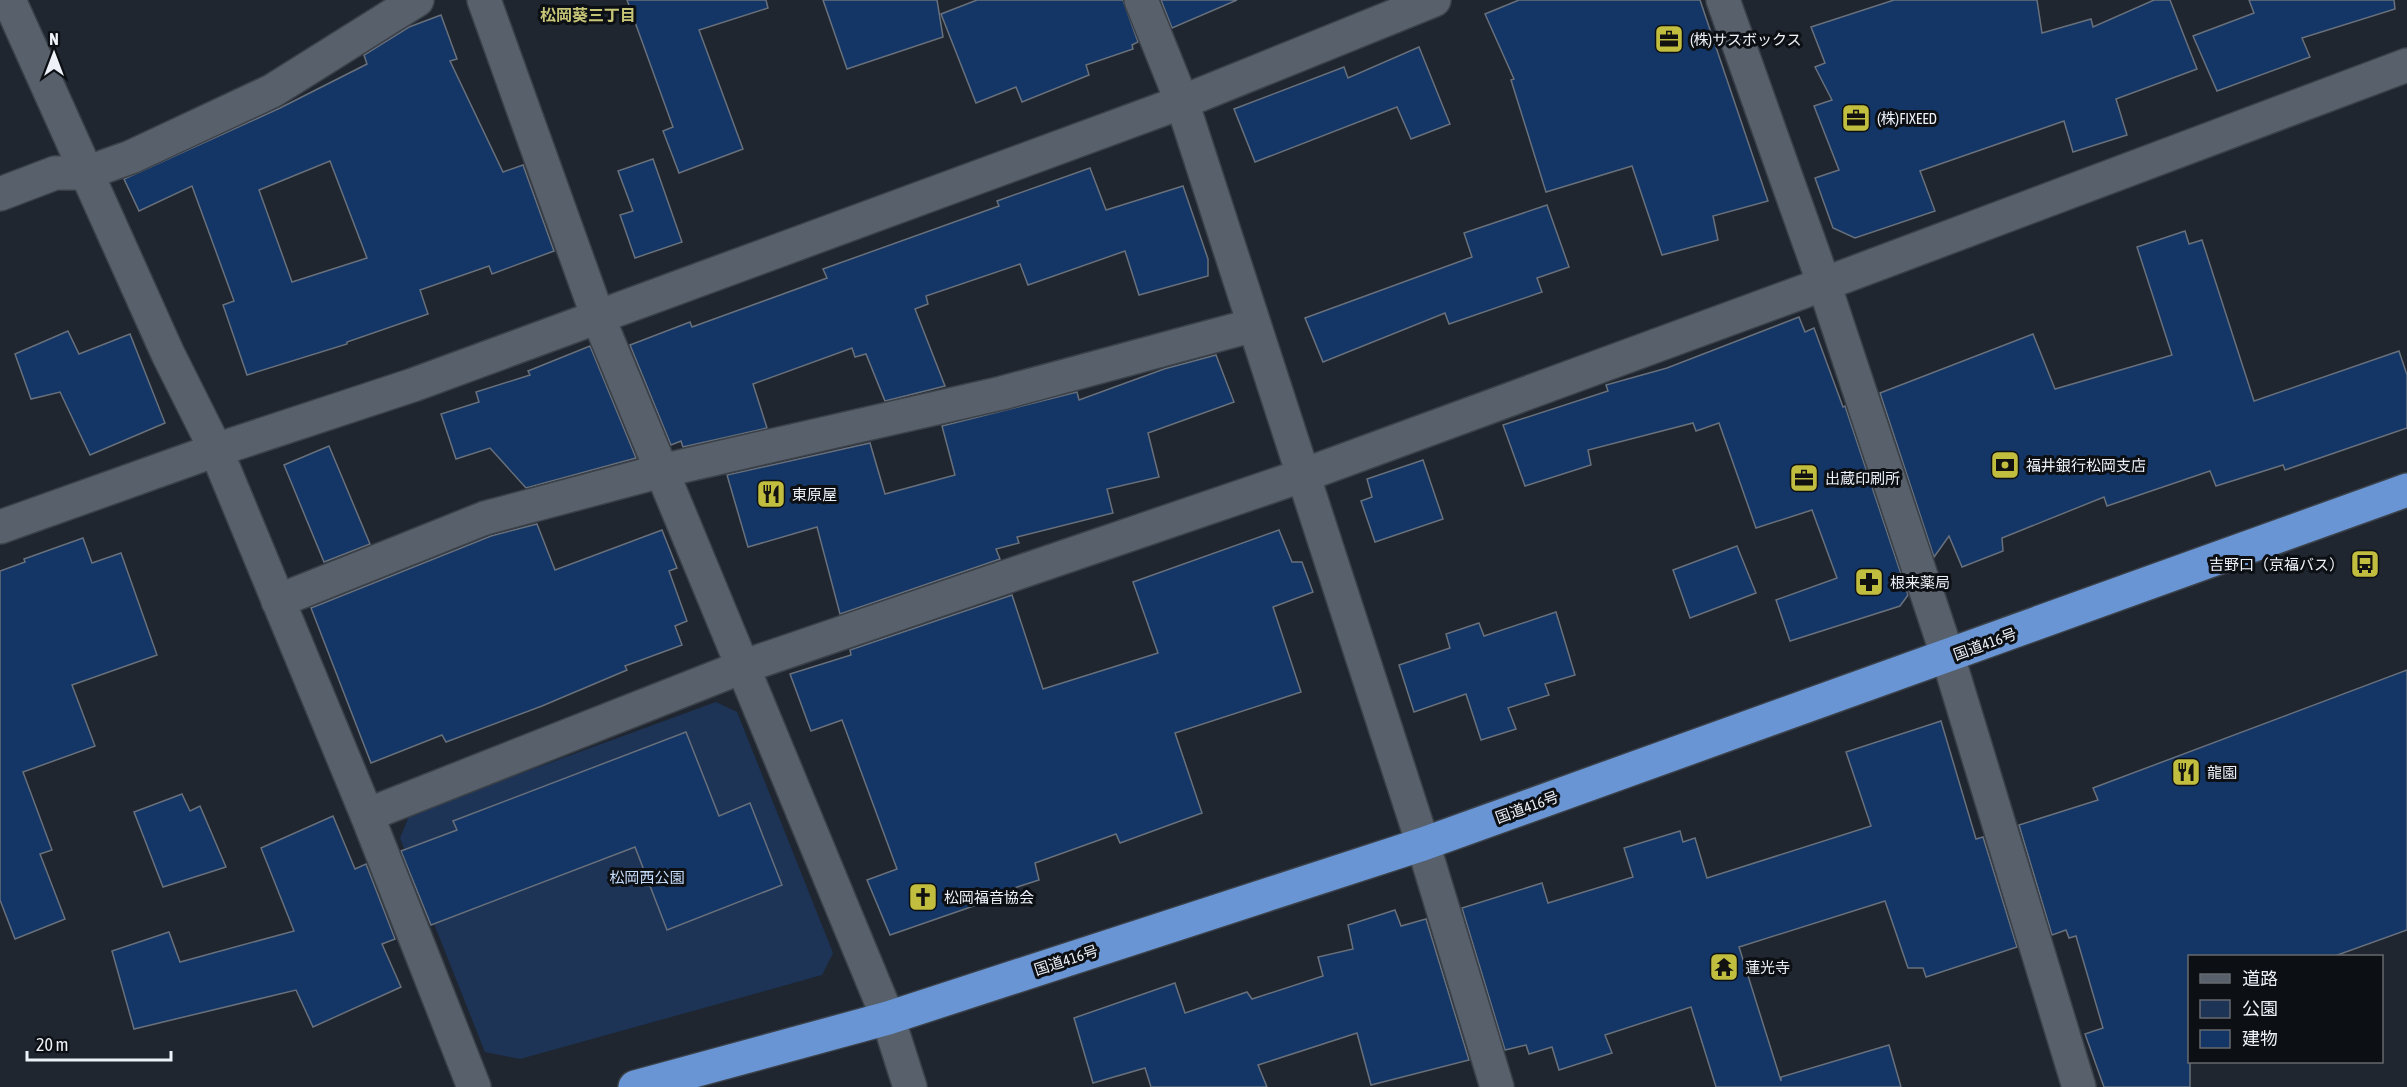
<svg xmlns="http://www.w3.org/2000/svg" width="2407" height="1087" font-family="'Asap Condensed','Noto Sans JP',sans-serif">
	<rect width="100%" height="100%" fill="#1f2630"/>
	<path fill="#1d3456" d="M716 702 737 712 833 953 822 975 520 1059 485 1052 400 838 410 814Z"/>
	<g fill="#143666" stroke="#68707b" stroke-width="1.5" fill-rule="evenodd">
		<path d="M627 0H766L768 8 699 30 743 149 679 173 663 131 673 127Z"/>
		<path d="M823 0H937L943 37 847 69Z"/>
		<path d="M977 0H1123L1138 42 1132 45 1133 49 1086 65 1089 75 1022 102 1016 87 976 103 941 14Z"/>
		<path d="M1161 0H1237L1172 28Z"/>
		<path d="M1519 0H1700L1768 201 1713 216 1718 240 1662 255 1632 166 1546 192 1511 80 1514 79 1485 14Z"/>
		<path d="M1894 0H2037L2042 33 2091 19 2093 27 2154 0H2170L2197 69 2116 99 2127 135 2073 152 2064 121 1920 171 1935 211 1855 238 1833 228 1815 178 1839 170 1814 106 1832 100 1815 67 1825 63 1811 27Z"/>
		<path d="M2249 0H2394L2395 9 2302 38 2310 57 2217 91 2193 36 2254 13Z"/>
		<path d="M441 15 457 59 450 61 503 172 523 165 554 251 492 274 489 266 420 290 428 314 347 342V344L247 375 223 305 234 301 192 186 139 211 124 179 280 108 367 64 364 55 409 27ZM330 161 367 258 292 282 259 190Z"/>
		<path d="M1419 47 1450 124 1411 139 1397 107 1255 162 1234 109 1344 67 1348 78Z"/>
		<path d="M653 159 682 242 635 258 620 215 633 211 618 171Z"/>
		<path d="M1090 168 1106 210 1183 186 1208 259V276L1139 295 1125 251 1028 285 1020 264 926 296 928 304 915 309 945 386 885 401 866 354 855 357 852 348 753 384 767 428 683 447 681 441 671 445 630 345 690 322 692 327 827 278 823 269 999 206 997 201Z"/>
		<path d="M1547 205 1569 267 1537 278 1542 292 1449 324 1445 313 1323 362 1305 318 1472 257 1464 233Z"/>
		<path d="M2185 231 2189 244 2202 240 2254 401 2399 351 2407 375V428L2285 470 2283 465 2216 486 2210 471 2107 506 2104 497 2002 538 2003 551 1962 567 1949 536 1934 557 1880 393 2033 334 2055 389 2172 355 2137 247Z"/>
		<path d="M1799 317 1805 332 1814 328 1843 407 1845 406 1908 595 1900 606 1790 641 1776 600 1837 578 1812 510 1756 528 1719 423 1696 431 1693 423 1588 450 1591 465 1525 486 1503 425 1608 391 1606 385 1667 368Z"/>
		<path d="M68 331 79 354 130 334 165 423 90 455 60 392 31 399 15 354Z"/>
		<path d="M590 346 636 458 526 488 490 448 456 459 441 414 479 402 476 392 530 375 528 371Z"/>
		<path d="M1216 355 1234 402 1148 433 1159 477 1107 489 1113 513 1017 537 1019 543 996 549 1000 559 840 614 817 527 748 547 727 475 870 443 885 494 955 475 942 426 1077 392 1079 400 1164 369Z"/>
		<path d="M329 446 370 544 324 562 284 465Z"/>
		<path d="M1423 460 1443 519 1375 542 1361 501 1372 497 1367 479Z"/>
		<path d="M537 524 555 570 662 530 677 568 669 571 687 621 675 626 682 645 625 666 627 670 542 706 446 742 442 735 371 763 311 608 491 536Z"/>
		<path d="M1279 530 1292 562H1302L1313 592 1273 607 1301 692 1175 733 1202 813 1120 843 1116 834 1035 863 1039 880 989 896 991 900 890 935 867 880 897 869 842 720 811 731 790 674 851 655 850 650 1012 595 1043 689 1158 653 1133 582Z"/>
		<path d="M83 538 92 563 121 553 157 655 72 685 95 746 23 772 52 850 40 854 65 919 15 939 0 900V571L25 562 24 559Z"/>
		<path d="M1737 546 1756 593 1690 618 1673 570Z"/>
		<path d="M1556 612 1575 675 1545 684 1549 695 1508 708 1516 729 1481 740 1466 694 1414 712 1399 665 1450 648 1446 634 1479 623 1484 636Z"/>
		<path d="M2407 670V930L2332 957H2190V1087H2104L2085 1034 2103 1028 2076 936 2069 938 2066 930 2052 935 2019 825 2098 800 2093 788Z"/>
		<path d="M1941 721 1976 839 1983 837 2017 947 1926 977 1923 968H1908L1885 901 1739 947 1781 1081V1077L1889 1045 1901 1087H1716L1691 1007 1605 1035 1612 1053 1559 1070 1552 1047 1529 1054 1526 1045 1505 1050 1462 908 1542 883 1548 903 1633 877 1624 848 1680 831 1683 842 1695 838 1707 878 1871 826 1846 752Z"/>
		<path d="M686 732 719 816 750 803 782 885 667 930 635 847 431 925 401 851 457 830 453 821Z"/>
		<path d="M182 794 190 811 200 806 226 867 163 887 134 812Z"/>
		<path d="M333 816 355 869 366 864 395 939 382 944 401 987 313 1027 296 990 134 1029 112 951 169 932 180 962 294 931 261 848Z"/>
		<path d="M1395 910 1401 926 1426 919 1469 1060 1371 1085 1357 1033 1258 1065 1267 1087H1151L1145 1068 1093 1083 1074 1018 1175 983 1185 1013 1247 992 1252 999 1323 976 1318 957 1353 949 1348 925Z"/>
	</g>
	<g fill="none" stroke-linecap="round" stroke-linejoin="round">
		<g stroke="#3b4149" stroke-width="36">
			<g id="minor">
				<path d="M9 0 168 354 216 450 367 815 474 1087"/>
				<path d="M484 0 598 317 888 1018 910 1087"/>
				<path d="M1141 0 1182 102 1423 844 1497 1087"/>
				<path d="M1723 0 1824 284 1948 657 2079 1087"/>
				<path d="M0 194 55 173H86L131 157 272 91 417 0"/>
				<path d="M0 527 216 450 413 385 1182 102 1434 0"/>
				<path d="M278 601 485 518 661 471 1002 393 1254 325"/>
				<path d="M367 815 742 667 1304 475 1824 284 2407 65"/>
			</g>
		</g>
		<g stroke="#3b4149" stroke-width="36">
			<path id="highway" d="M635 1087 888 1018 1423 844 2407 490"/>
		</g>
		<use href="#minor" stroke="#58606b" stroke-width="33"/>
		<use href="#highway" stroke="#6995d4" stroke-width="33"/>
	</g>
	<defs>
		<g id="office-square" transform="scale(1.5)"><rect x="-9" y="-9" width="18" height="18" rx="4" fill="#c1bd3f" stroke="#0c0f13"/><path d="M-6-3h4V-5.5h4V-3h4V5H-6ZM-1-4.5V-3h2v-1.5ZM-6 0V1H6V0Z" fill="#111"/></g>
		<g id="bank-square" transform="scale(1.5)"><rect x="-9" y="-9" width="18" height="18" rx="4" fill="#c1bd3f" stroke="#0c0f13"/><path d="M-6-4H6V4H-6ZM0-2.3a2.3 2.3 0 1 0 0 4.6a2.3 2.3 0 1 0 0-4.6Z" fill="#111"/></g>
		<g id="restaurant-square" transform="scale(1.5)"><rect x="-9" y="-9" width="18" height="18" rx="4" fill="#c1bd3f" stroke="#0c0f13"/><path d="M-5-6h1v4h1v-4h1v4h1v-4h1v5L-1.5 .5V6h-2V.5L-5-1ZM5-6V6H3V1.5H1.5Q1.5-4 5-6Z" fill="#111"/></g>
		<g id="bus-square" transform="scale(1.5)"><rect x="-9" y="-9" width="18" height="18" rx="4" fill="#c1bd3f" stroke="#0c0f13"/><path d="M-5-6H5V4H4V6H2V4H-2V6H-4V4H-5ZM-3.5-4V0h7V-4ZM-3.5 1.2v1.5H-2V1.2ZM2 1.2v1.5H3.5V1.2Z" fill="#111"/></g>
		<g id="pharmacy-square" transform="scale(1.5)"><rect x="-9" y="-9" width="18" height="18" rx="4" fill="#c1bd3f" stroke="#0c0f13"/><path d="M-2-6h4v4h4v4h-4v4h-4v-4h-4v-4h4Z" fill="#111"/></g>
		<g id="church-square" transform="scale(1.5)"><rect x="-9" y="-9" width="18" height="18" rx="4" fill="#c1bd3f" stroke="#0c0f13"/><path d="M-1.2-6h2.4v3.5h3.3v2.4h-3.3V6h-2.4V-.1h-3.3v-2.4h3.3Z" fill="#111"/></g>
		<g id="temple-square" transform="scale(1.5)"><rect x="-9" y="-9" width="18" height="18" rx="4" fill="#c1bd3f" stroke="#0c0f13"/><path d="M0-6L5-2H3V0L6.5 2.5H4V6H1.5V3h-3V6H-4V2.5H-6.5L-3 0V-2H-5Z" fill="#111"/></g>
	</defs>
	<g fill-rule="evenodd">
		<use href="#office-square" x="1669" y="39"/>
		<use href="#office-square" x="1856" y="118"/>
		<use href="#bank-square" x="2005" y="465"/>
		<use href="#office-square" x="1804" y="478"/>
		<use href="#restaurant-square" x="771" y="494"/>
		<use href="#bus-square" x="2365" y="564"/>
		<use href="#pharmacy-square" x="1869" y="582"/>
		<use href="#restaurant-square" x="2186" y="772"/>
		<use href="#church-square" x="923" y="897"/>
		<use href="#temple-square" x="1724" y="967"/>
	</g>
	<g text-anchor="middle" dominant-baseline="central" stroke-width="6" stroke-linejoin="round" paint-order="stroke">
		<g font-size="15" fill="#edf1f8" stroke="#0c0f13" text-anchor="start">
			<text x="1690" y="39">(株)サスボックス</text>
			<text x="1877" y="118">(株)FIXEED</text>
			<text x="2026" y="465">福井銀行松岡支店</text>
			<text x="1825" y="478">出蔵印刷所</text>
			<text x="792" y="494">東原屋</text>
			<text x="2344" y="564" text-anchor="end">吉野口（京福バス）</text>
			<text x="1890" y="582">根来薬局</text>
			<text x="2207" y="772">龍園</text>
			<text x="944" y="897">松岡福音協会</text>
			<text x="1745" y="967">蓮光寺</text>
		</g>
		<g font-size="15" fill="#edf1f8" stroke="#0c0f13">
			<text transform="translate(1985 644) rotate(-20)">国道416号</text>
			<text transform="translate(1527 807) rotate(-20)">国道416号</text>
			<text transform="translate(1066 960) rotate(-18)">国道416号</text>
		</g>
		<g font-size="15" fill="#c7ddfc" stroke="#0c0f13">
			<text x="647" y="877">松岡西公園</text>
		</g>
		<g font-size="16" font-weight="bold" fill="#c7c678" stroke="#0c0f13">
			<text x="588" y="15">松岡葵三丁目</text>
		</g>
	</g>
	<rect x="2188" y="955" width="195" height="108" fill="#0c0f13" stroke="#66696f" stroke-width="1.5"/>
	<rect x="2200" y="974" width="30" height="9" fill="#58606b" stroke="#66696f" stroke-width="1.5"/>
	<text x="2242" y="985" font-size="18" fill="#edf1f8">道路</text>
	<rect x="2200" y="1000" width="30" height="18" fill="#1d3456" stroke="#66696f" stroke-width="1.5"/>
	<text x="2242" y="1015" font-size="18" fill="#edf1f8">公園</text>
	<rect x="2200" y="1030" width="30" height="18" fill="#143666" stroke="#66696f" stroke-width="1.5"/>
	<text x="2242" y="1045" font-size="18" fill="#edf1f8">建物</text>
	<g transform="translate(54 54)" stroke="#0c0f13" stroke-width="4.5" paint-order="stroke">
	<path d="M0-4.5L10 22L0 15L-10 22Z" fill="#edf1f8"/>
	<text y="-9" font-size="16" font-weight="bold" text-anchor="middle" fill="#edf1f8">N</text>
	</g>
	<path d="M27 1051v9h144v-9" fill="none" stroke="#edf1f8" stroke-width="3"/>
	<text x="36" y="1051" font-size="18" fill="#edf1f8" stroke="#0c0f13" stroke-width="4.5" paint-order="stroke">20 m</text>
</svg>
